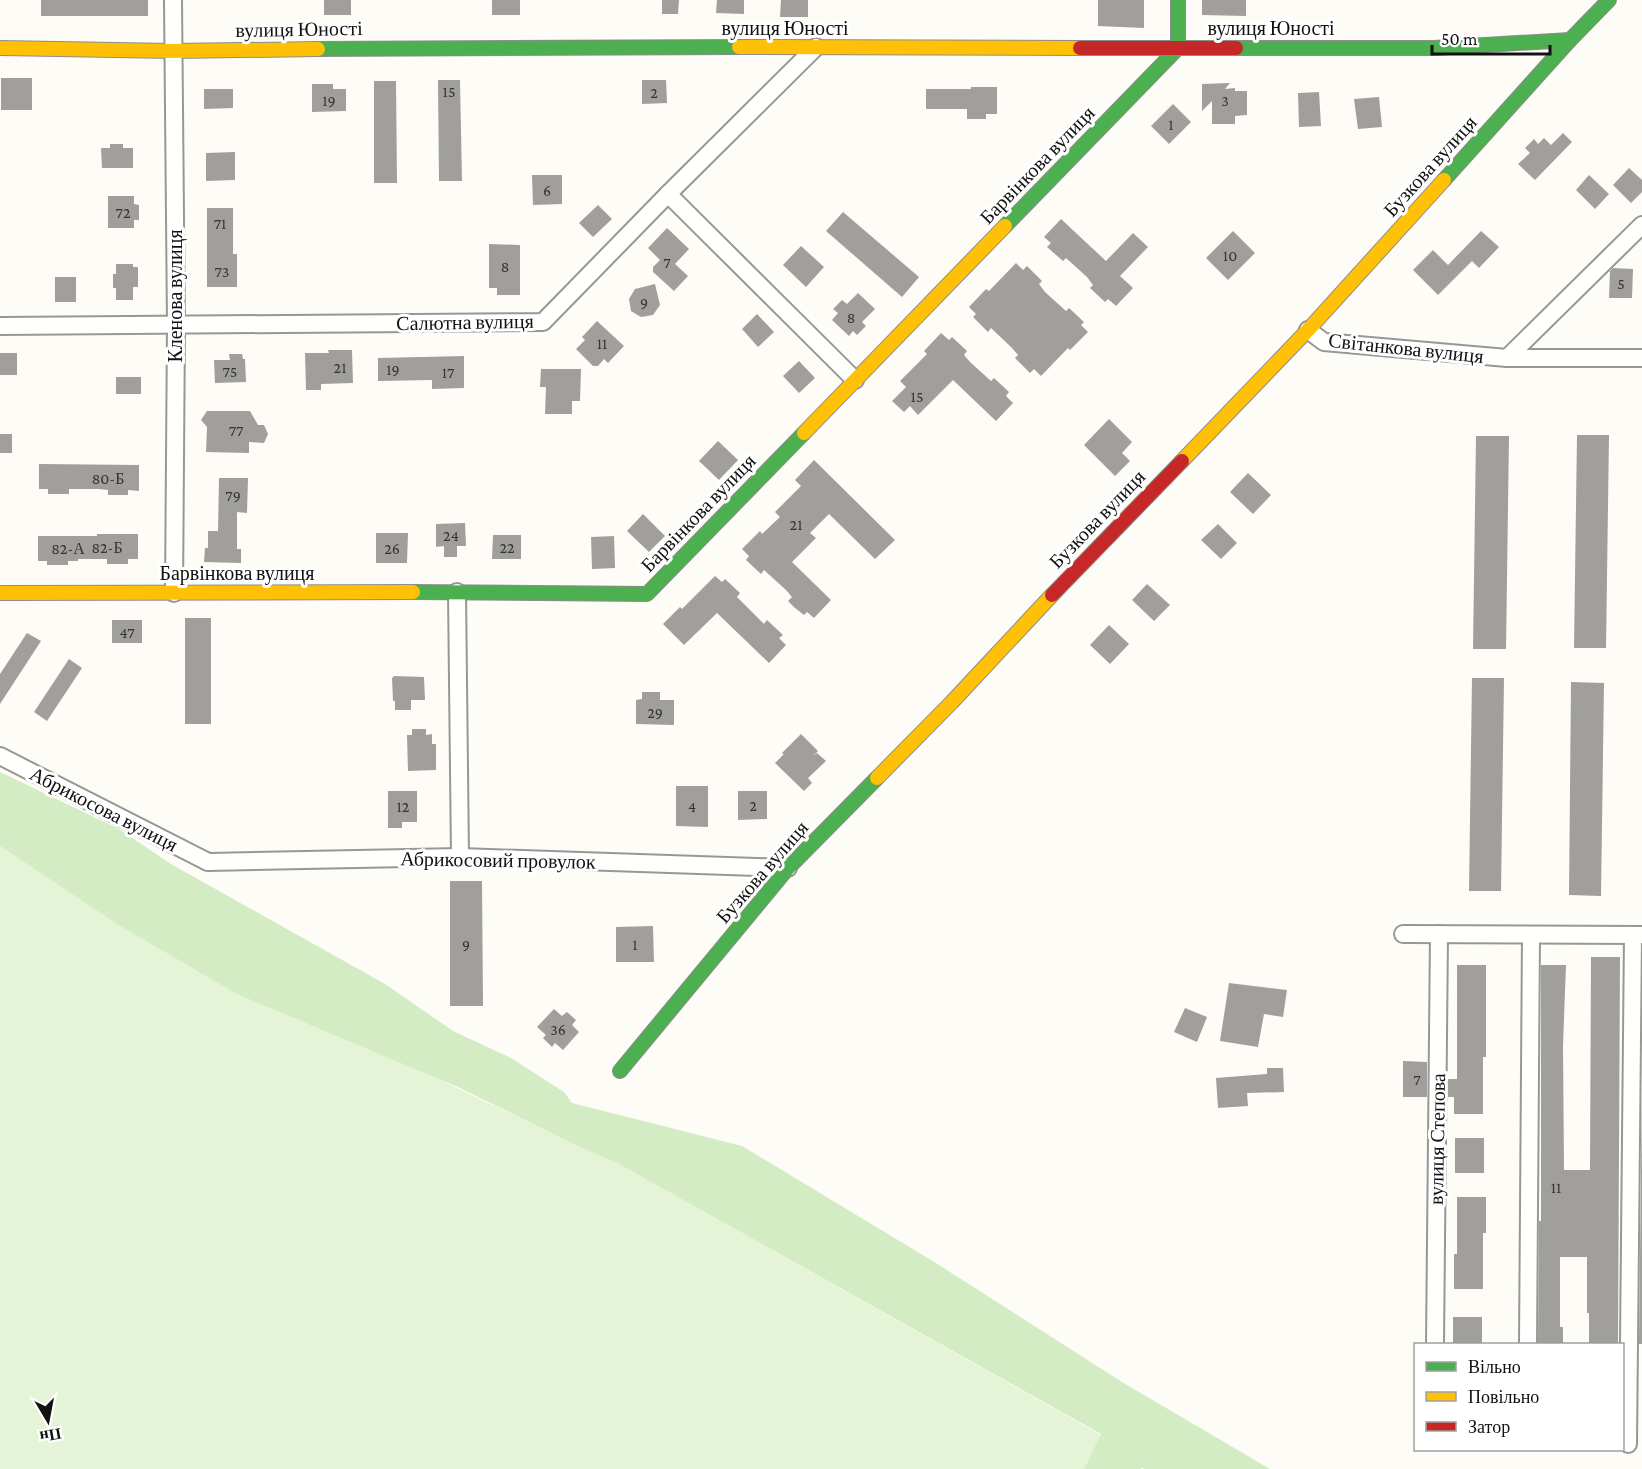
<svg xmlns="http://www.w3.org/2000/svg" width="1642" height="1469" font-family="'Crimson Pro',serif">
	<rect width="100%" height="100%" fill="#fdfcf7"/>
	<path fill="#e5f3d7" d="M0 846 112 921 573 1144 617 1163 1101 1435 1084 1469H0Z"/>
	<path fill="#d4ecc4" d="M0 772 119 829 171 864 385 984 453 1031 511 1058 564 1092 572 1103 742 1146 936 1263 1122 1382 1270 1469H1144L1142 1467 1141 1469H1084L1101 1434 617 1163 573 1144 458 1087 237 994 112 921 0 846Z"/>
	<g fill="#a19f9c">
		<rect x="41" y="0" width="107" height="16"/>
		<rect x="324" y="0" width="27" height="15"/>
		<rect x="492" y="0" width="28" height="15"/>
		<path d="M662 0H679L678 14H662Z"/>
		<path d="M717 0H744V14L716 13Z"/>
		<path d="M781 0H808V17H780Z"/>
		<path d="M1098 0H1144V28L1098 26Z"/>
		<path d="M1202 0H1246V16L1202 15Z"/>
		<rect x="1" y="78" width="31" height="32"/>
		<path d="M438 80H460L462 181H439Z"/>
		<path d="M642 80H666L667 103 642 104Z"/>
		<path d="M374 81H396L397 183H374Z"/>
		<path d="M1230 83 1225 89 1235 88V91H1247V115L1235 116V124H1212V101L1202 111V84Z"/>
		<path d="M312 84H333V89H346V111L312 112Z"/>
		<path d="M971 87H997V114H986V119H967V109H926V89H971Z"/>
		<path d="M204 89H233V108L204 109Z"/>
		<path d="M1319 92 1321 126 1299 127 1298 93Z"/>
		<path d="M1379 97 1382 127 1358 129 1354 99Z"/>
		<path d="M1173 104 1191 122 1169 144 1151 126Z"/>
		<path d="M1563 133 1572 142 1535 180 1518 164 1530 153 1525 148 1534 139 1538 144 1544 138 1551 145Z"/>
		<path d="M110 144H123V148H133V168H102L101 148H110Z"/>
		<path d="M235 152V180L206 181V153Z"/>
		<path d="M1629 168 1642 180V192L1631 203 1613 185Z"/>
		<path d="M532 175H562V204L533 205Z"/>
		<path d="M1589 175 1609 194 1595 209 1576 190Z"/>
		<path d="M108 196H134V204L139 205V220H134V228H108Z"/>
		<path d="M598 205 612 219 593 237 579 223Z"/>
		<path d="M207 208H233V254H237V287H207Z"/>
		<path d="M843 212 919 277 902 297 826 231Z"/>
		<path d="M1061 219 1106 261 1133 233 1148 247 1120 276 1133 288 1116 306 1108 299 1105 302 1090 288 1093 285 1087 277 1066 258 1063 261 1047 247 1051 243 1044 237Z"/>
		<path d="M667 228 689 249 675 264 688 276 674 291 653 272V267L660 260 648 248Z"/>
		<path d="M1233 231 1255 253 1228 280 1206 258Z"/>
		<path d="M1481 231 1499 247 1479 268 1472 261 1438 295 1413 270 1433 250 1448 265Z"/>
		<path d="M489 244 520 245V295H497V288H489Z"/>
		<path d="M801 246 824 267 806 287 783 265Z"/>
		<path d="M1016 263 1023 270 1027 266 1042 281 1039 284 1045 292 1066 311 1069 308 1084 322 1081 325 1088 332 1070 350 1068 348 1041 376 1034 369 1030 373 1015 358 1018 355 1012 348 991 328 988 332 973 317 976 314 969 307 986 289 989 291Z"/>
		<path d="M116 264H133V267H138V287H133V300H116V288H113V274H116Z"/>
		<path d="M1613 268 1633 269 1632 298H1609L1610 271Z"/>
		<rect x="55" y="277" width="21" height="25"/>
		<path d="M655 284 660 305 653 315 641 317 631 311 629 299 635 289Z"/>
		<path d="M858 293 875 309 862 322 866 326 857 335 853 331 849 336 832 320 838 313 833 309 842 300 847 304Z"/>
		<path d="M757 314 774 332 758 347 742 329Z"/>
		<path d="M597 321 624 346 608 363 604 359 598 366H593L576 349 585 340 582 337Z"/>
		<path d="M941 333 949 340 952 337 967 351 964 355 970 362 991 381 994 378 1009 392 1006 396 1013 403 996 421 953 380 918 415 910 406 904 412 892 401 906 387 900 381 927 354 924 351Z"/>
		<path d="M328 350H352L353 383 321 384V390H306L305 353H329Z"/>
		<rect x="0" y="353" width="17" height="22"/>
		<path d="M229 354H242L243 359H245L246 382 215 383 214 360H230Z"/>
		<path d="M464 356V388L432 389V380L378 381V358Z"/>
		<path d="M799 361 815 378 799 393 783 376Z"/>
		<path d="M541 369H581L580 401H572V414H545L546 387H540Z"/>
		<rect x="116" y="377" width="25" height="17"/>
		<path d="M207 411H250L258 425H264L268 434 264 443 249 442V453L206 452 207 427 201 420Z"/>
		<path d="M1109 419 1132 442 1122 453 1130 461 1115 476 1084 445Z"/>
		<rect x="0" y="434" width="12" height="19"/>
		<path d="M1577 435H1609L1606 648H1574Z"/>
		<path d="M1476 436H1509L1506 649H1473Z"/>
		<path d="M718 441 738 460 719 480 699 461Z"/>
		<path d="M814 460 895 540 875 559 829 514 810 533 816 538 792 562 831 600 814 618 807 612 804 615 795 608 788 601 792 597 786 590 764 570 761 574 746 560 749 556 742 549 760 531 762 534 780 517 775 512 801 486 795 480Z"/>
		<path d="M39 464 139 465V491L128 490V495H108V490L98 489H69V494H48V489H39Z"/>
		<path d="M1248 473 1271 495 1253 514 1230 492Z"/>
		<path d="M219 478H248L247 513 237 512V549H241V563L204 562 205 548H208V531H218Z"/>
		<path d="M643 514 665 536 649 552 627 531Z"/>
		<path d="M465 523 466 546H457V557H444V546L436 547V524Z"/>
		<path d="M1218 524 1237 543 1221 559 1201 540Z"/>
		<path d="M376 533H408L407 563H376Z"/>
		<path d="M97 534H138V559H128V564H107V559H78V561H68V565H47V561H38V536H97Z"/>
		<path d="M493 535H521V559H492Z"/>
		<path d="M614 536 615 568 592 569 591 537Z"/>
		<path d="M715 576 722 582 725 579 740 593 737 597 764 624 767 620 783 635 779 638 786 645 769 663 717 613 684 645 663 624 680 607 682 609Z"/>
		<path d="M1147 584 1170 605 1154 621 1132 600Z"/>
		<rect x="185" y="618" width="26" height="106"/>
		<rect x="112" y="620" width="30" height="23"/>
		<path d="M1109 625 1129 644 1110 664 1090 645Z"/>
		<path d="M27 633 41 641 0 704V674Z"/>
		<path d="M69 659 82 668 47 721 34 712Z"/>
		<path d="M394 676 424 677 425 700H411V710H395V701H393L392 678Z"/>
		<path d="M1472 678H1504L1501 891H1469Z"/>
		<path d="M1571 682 1604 683 1601 896 1569 895Z"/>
		<path d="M642 692H660V700H674V725L636 724V700L642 699Z"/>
		<path d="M412 729H426V735L432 734V744H436V770L408 771 407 735H412Z"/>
		<path d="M801 734 818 751 813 756 817 753 826 761 808 778 812 783 804 791 775 763 784 754 789 760 782 753Z"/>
		<path d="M676 786H708V827L676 826Z"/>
		<path d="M388 791H417V822H402V828H388Z"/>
		<path d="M738 791H767V819L738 820Z"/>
		<path d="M450 881H482L483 1006H450Z"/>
		<path d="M653 926 654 962H616V927Z"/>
		<path d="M1591 957H1620L1618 1344H1589V1313H1587V1257H1560V1327H1563V1344H1538L1539 1221H1541V965H1566L1563 1046 1564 1170H1590Z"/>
		<path d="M1457 965H1486V1057H1483V1114H1454V1097H1448V1079H1457Z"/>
		<path d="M1229 983 1287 990 1283 1017 1264 1014 1258 1047 1220 1041Z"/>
		<path d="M1185 1008 1207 1017 1197 1042 1174 1032Z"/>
		<path d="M554 1009 562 1016 567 1012 576 1020 572 1025 579 1032 563 1050 555 1043 552 1047 543 1038 546 1035 537 1027Z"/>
		<path d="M1403 1061 1427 1062V1097H1403Z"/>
		<path d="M1267 1068H1283L1284 1092 1247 1093 1248 1106 1218 1108 1216 1078 1267 1074Z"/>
		<path d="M1642 1088V1344H1639Z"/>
		<rect x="1455" y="1138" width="29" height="35"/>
		<path d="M1457 1197H1486V1233H1483V1289H1454V1254H1457Z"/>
		<rect x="1453" y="1317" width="29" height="27"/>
	</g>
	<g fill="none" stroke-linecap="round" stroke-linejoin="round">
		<g stroke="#979795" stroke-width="20">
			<g id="street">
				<path d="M173 0 176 325 174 593"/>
				<path d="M668 194 855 380"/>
				<path d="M0 326 543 322 668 194 816 47"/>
				<path d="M1308 330 1324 342 1507 358H1642"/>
				<path d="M1507 358 1642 225"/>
				<path d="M457 592 460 857"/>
				<path d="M0 756 208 862 460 857 788 868"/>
				<path d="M1403 934 1642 935"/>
				<path d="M1435 1344 1439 934"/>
				<path d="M1528 1344 1531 935"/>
				<path d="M1628 1444 1633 935"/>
			</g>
		</g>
		<g stroke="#8e8d8b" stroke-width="16">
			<g id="fast">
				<path d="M1236 48H1434L1570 40"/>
				<path d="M318 49 739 47"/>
				<path d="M1444 180 1570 40 1609 0"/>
				<path d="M1005 226 1178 48V0"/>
				<path d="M413 592 647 594 804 433"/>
				<path d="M620 1071 788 868 877 778"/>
			</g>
		</g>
		<g stroke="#8e8d8b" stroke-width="16">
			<g id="slow">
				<path d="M739 47 1080 48"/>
				<path d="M0 48 173 51 318 49"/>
				<path d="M804 433 1005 226"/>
				<path d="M1182 461 1308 330 1444 180"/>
				<path d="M0 593 413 592"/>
				<path d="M877 778 952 702 1052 595"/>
			</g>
		</g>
		<g stroke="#8e8d8b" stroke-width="16">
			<g id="jam">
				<path d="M1080 48H1236"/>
				<path d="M1052 595 1182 461"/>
			</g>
		</g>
		<use href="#street" stroke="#fffffe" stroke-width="16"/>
		<use href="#fast" stroke="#4caf50" stroke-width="14"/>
		<use href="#slow" stroke="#ffc107" stroke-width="14"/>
		<use href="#jam" stroke="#c62828" stroke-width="14"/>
	</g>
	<g text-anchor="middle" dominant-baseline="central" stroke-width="6" stroke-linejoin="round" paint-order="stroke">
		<g font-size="16" fill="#353434">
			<text x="449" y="91">15</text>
			<text x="654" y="92">2</text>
			<text x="329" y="100">19</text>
			<text x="1225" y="100">3</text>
			<text x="1171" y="124">1</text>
			<text x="547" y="190">6</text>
			<text x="123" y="212">72</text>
			<text x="220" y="223">71</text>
			<text x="1230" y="255">10</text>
			<text x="667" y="262">7</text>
			<text x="505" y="266">8</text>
			<text x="222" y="271">73</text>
			<text x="1621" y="283">5</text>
			<text x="644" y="302">9</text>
			<text x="851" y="317">8</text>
			<text x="602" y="343">11</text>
			<text x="340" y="367">21</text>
			<text x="393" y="369">19</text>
			<text x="230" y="371">75</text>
			<text x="448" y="372">17</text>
			<text x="917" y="396">15</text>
			<text x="236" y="430">77</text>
			<text x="108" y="478">80-Б</text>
			<text x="233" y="495">79</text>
			<text x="796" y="524">21</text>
			<text x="451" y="535">24</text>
			<text x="107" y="547">82-Б</text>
			<text x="507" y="547">22</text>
			<text x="68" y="548">82-А</text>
			<text x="392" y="548">26</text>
			<text x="127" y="632">47</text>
			<text x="655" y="712">29</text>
			<text x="753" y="805">2</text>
			<text x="403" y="806">12</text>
			<text x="692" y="806">4</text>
			<text x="466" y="944">9</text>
			<text x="635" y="944">1</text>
			<text x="558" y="1029">36</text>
			<text x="1417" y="1079">7</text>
			<text x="1556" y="1187">11</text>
		</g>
		<g font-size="20" fill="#111" stroke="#fff">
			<text x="785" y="28">вулиця Юності</text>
			<text x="1271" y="28">вулиця Юності</text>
			<text transform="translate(299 29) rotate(-1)">вулиця Юності</text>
			<text transform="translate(1037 165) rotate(-46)">Барвінкова вулиця</text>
			<text transform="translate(1430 166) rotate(-48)">Бузкова вулиця</text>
			<text transform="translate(175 296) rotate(-90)">Кленова вулиця</text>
			<text transform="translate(465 322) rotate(-1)">Салютна вулиця</text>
			<text transform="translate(1406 348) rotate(6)">Світанкова вулиця</text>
			<text transform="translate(698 513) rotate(-46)">Барвінкова вулиця</text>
			<text transform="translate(1097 519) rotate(-46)">Бузкова вулиця</text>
			<text x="237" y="573">Барвінкова вулиця</text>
			<text transform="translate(104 809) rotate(27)">Абрикосова вулиця</text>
			<text transform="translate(498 860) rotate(1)">Абрикосовий провулок</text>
			<text transform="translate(762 872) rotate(-49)">Бузкова вулиця</text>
			<text transform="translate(1437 1139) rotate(-89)">вулиця Степова</text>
		</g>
	</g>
	<rect x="1414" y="1343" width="210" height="108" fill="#ffffff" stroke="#a0a0a0" stroke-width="1.5"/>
	<rect x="1426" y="1362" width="30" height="9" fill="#4caf50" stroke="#a0a0a0" stroke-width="1.5"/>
	<text x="1468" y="1373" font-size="18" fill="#111111">Вільно</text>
	<rect x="1426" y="1392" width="30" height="9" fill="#ffc107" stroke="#a0a0a0" stroke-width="1.5"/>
	<text x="1468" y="1403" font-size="18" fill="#111111">Повільно</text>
	<rect x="1426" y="1422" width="30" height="9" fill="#c62828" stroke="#a0a0a0" stroke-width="1.5"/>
	<text x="1468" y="1433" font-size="18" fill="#111111">Затор</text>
	<g transform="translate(48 1421) rotate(170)" stroke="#ffffff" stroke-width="4.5" paint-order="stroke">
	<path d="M0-4.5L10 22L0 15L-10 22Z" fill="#111111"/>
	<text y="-9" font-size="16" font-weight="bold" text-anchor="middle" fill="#111111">Пн</text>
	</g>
	<path d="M1432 45v9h118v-9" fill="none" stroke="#111111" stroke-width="3"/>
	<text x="1441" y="45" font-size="18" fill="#111111" stroke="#ffffff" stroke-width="4.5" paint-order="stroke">50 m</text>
</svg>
